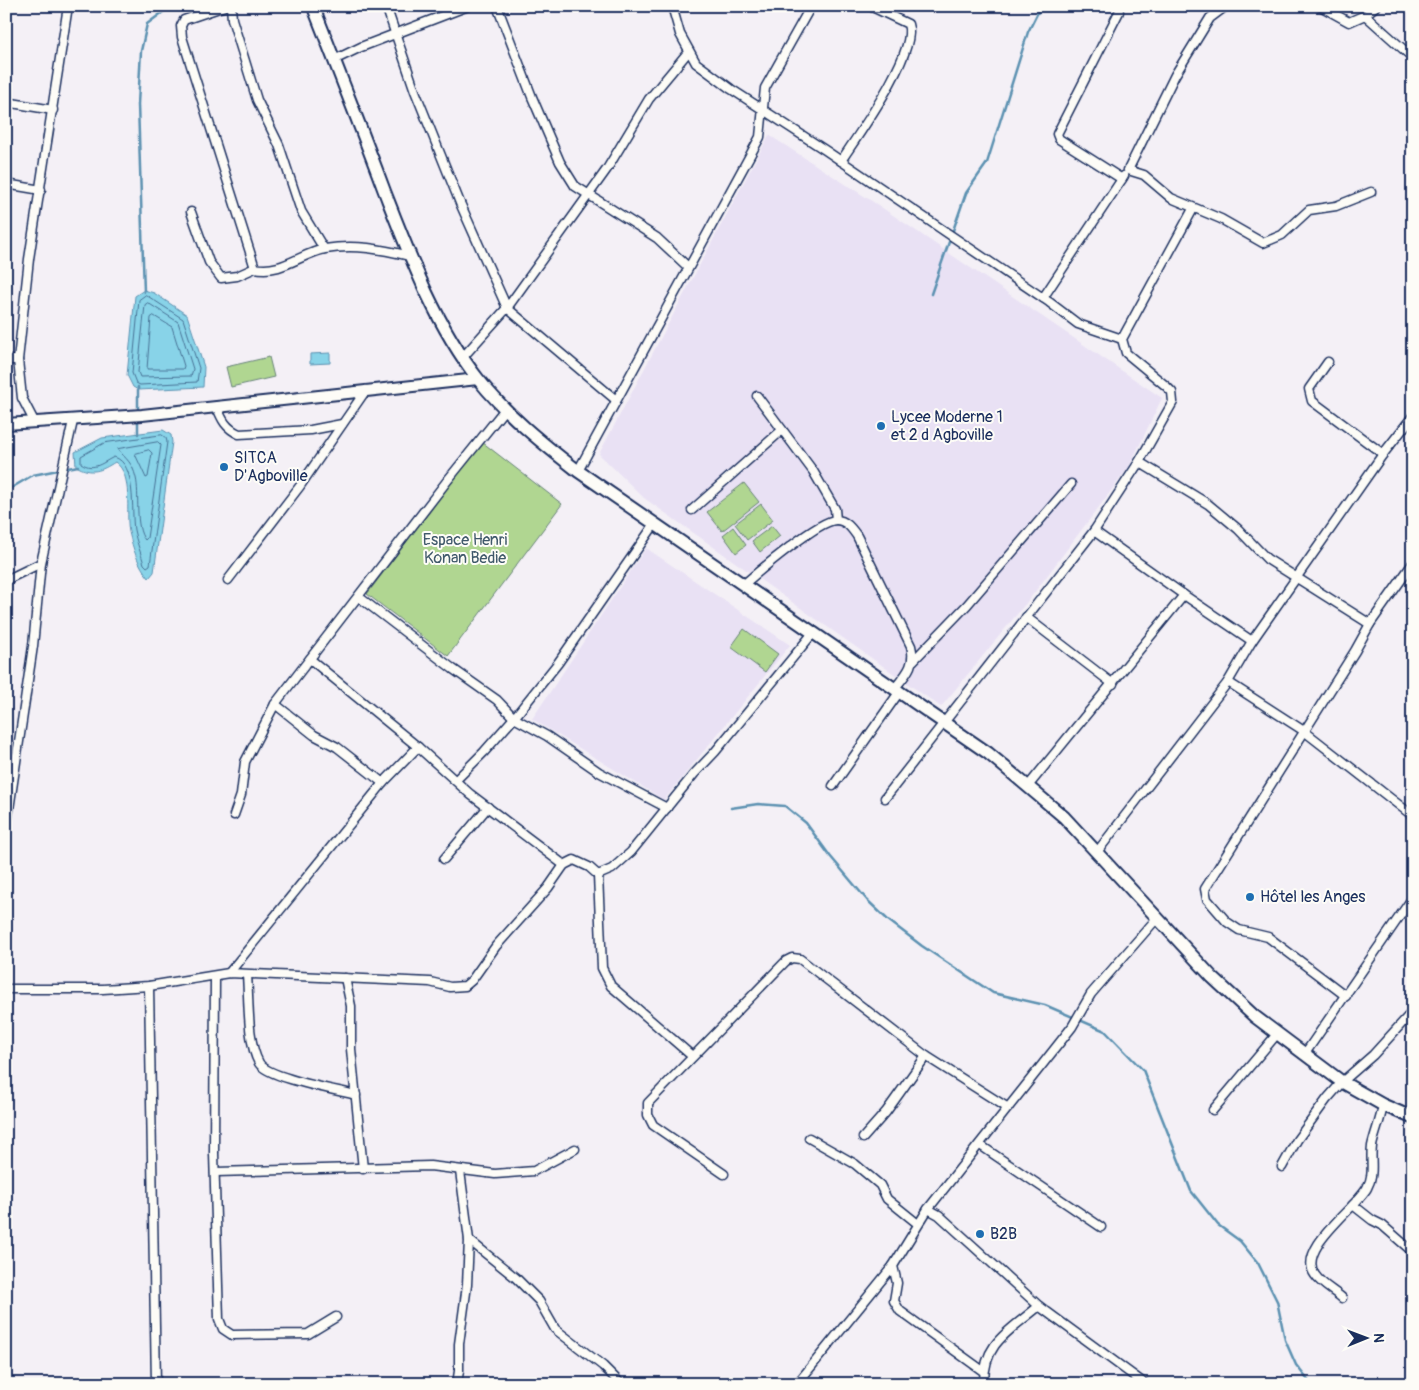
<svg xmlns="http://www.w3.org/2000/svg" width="1419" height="1390" font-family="Pangolin,sans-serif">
	<rect width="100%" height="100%" fill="#f4f0f6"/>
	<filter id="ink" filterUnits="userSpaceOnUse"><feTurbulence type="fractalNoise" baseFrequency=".02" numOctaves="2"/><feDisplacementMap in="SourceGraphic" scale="10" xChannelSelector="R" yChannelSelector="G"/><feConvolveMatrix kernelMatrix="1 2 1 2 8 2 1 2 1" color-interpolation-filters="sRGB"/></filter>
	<g filter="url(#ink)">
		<g fill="#e9e1f4">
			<path d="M769 135 878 205 1162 398 1129 467 1031 597 941 707 644 498 599 454Z"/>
			<path d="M646 548 790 645 664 800 532 719Z"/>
		</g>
		<g fill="#b0d691" stroke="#668278">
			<path d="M269 357 274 377 231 387 226 367Z"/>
			<path d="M482 442 562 504 448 656 367 594Z"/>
			<path d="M744 483 759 502 722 531 707 512Z"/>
			<path d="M761 504 773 520 747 540 735 524Z"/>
			<path d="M772 526 780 536 760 552 752 541Z"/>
			<path d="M733 527 746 545 736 553 723 535Z"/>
			<path d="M744 629 778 654 765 672 731 647Z"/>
		</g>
		<g fill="#88d3e8" stroke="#5c91b1">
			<path d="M144 290 154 293 187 315 204 367 203 387 138 390 133 387 127 375 135 296Z"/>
			<path d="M330 353V363L310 364V354Z"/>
			<path d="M163 430 171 435 172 442 154 572 149 578C138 565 133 549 129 532 125 512 134 475 115 462 101 471 92 475 76 466L75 452 102 438Z"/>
		</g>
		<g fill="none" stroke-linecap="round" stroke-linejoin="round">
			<g stroke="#477195" stroke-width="1">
				<path d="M146 295 183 319 199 368 197 382 140 385 136 383 132 373 139 300Z"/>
				<path d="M148 303 178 322 193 369 191 376 140 377 138 372 145 305Z"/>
				<path d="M154 316 172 327 184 366 183 369H147L151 318Z"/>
				<path d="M162 435 166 438 167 442 150 565 147 567 144 564C141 553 136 541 134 530 131 512 137 463 114 457 103 462 94 472 81 463V456L104 443Z"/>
				<path d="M158 442 161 445 147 538 145 540C134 527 140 494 136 478 132 461 126 460 118 449Z"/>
				<path d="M149 450 152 453 148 477 146 478 135 454Z"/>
			</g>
			<g stroke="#5c91b1" stroke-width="2.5">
				<path d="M144 292 138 104 141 51 147 24 171 6"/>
				<path d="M931 294 966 193 987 163 1028 32 1041 6"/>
				<path d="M138 412V387"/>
				<path d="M138 434V417"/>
				<path d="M6 491 33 475 78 466"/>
				<path d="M731 808 758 804 785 806 806 823 830 856 867 900 888 920 922 946 993 993 1045 1005 1105 1031 1143 1070 1191 1191 1218 1225 1240 1241 1258 1263 1277 1301 1285 1340 1296 1365 1311 1384"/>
			</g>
			<g stroke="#1b2f5e" stroke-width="11">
				<g id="minor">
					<path d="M225 6 184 20 181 26 182 37 255 268C281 274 302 253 325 249 355 244 381 249 410 256"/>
					<path d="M231 6 232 19 257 100 279 145 301 211 324 249"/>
					<path d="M386 6 415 91 460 203 507 308 616 400"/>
					<path d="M497 6 532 97 560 162 575 186 657 238 688 267"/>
					<path d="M672 6 680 34 696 63 731 89 825 150 1049 302 1078 324 1122 339"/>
					<path d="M1226 6 1210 18 1175 75 1128 170 1144 175 1171 198 1221 219 1263 243 1282 235 1309 210 1336 206 1371 192"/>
					<path d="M1320 6 1349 22 1365 15 1413 58"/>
					<path d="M1119 12 1057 134 1059 139 1122 179"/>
					<path d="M1365 15 1376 6"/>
					<path d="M334 60 361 47 468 6"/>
					<path d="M6 102 53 110"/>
					<path d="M841 161C858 135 918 52 908 24L870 6"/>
					<path d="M6 184 41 190"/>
					<path d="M191 212 209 262 221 278 237 276 255 268"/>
					<path d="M1043 298 1124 176"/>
					<path d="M463 357 507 308 607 169 649 99 689 51"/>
					<path d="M6 360H18"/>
					<path d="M1328 362 1309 389 1312 401 1383 454"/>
					<path d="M757 396 813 471 835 509 836 520"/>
					<path d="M217 407C222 420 226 428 239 434L311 430 342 424"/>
					<path d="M35 423 22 398 18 360 29 259 68 6"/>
					<path d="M1139 462 1208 504 1238 529 1267 559 1370 624 1413 563"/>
					<path d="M578 471 760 137 765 88 811 6"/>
					<path d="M692 510 781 431"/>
					<path d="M6 580 41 563"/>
					<path d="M228 580 300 486 366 390"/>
					<path d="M743 585C758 572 819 520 836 520 846 520 852 529 857 536L911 646C916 665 906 674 895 688"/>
					<path d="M1184 595 1252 641"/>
					<path d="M359 597 453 669 497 700 514 718 558 663 654 525"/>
					<path d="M1026 617 1113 684"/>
					<path d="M310 659 418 747 470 794 564 865"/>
					<path d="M913 661 967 605 1071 484"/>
					<path d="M1228 682 1304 731 1413 816"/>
					<path d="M275 704 314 735 337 747 383 783"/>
					<path d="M456 780 484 752 514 718 547 736 599 772 667 808"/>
					<path d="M1029 785 1184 595 1094 531"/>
					<path d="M833 786 900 691"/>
					<path d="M885 798 1094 531 1139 462 1173 402 1172 392 1166 386 1126 353 1122 339 1193 209"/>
					<path d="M234 815 241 795 245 762 275 704 447 481 505 409"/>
					<path d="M6 830 33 646 41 563 73 421"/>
					<path d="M1097 852 1228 682 1252 641 1383 454 1413 416"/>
					<path d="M444 859 488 807"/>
					<path d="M598 875 602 968 611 986 692 1056"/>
					<path d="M229 973 383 783 418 747"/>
					<path d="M247 975C249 999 247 1042 259 1063 267 1078 337 1090 356 1095"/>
					<path d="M215 976 214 1153 219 1319 223 1329 232 1335 308 1334 336 1317"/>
					<path d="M345 978 351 1006V1049L363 1169"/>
					<path d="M149 986 156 1384"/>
					<path d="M6 989H103L149 986 229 973 430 982 450 987 465 986 472 980 496 946 548 888 564 865 574 860 589 867 598 875 612 869 631 852 694 774 715 752 813 633"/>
					<path d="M1346 996 1268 937 1239 930 1227 922 1207 899 1205 889 1355 651 1370 624"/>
					<path d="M1304 1055 1413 897"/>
					<path d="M1213 1110 1277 1034"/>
					<path d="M809 1138 855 1164 880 1185 887 1199 918 1224"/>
					<path d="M863 1138 886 1112 926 1056"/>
					<path d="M980 1145 1101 1227"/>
					<path d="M1282 1167 1297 1140 1327 1099 1342 1082 1373 1055 1413 1011"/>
					<path d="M216 1172 430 1166 495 1174 534 1171 575 1149"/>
					<path d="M724 1174 653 1125 648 1115V1103L786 961 792 958 800 959 926 1056 1008 1108"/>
					<path d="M1353 1205 1372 1220 1382 1225 1413 1252"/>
					<path d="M928 1209 939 1215 1039 1306 1145 1384"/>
					<path d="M469 1240 516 1278 539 1301 555 1329 603 1366 621 1384"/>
					<path d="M1342 1298C1334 1291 1321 1284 1315 1275 1296 1249 1355 1209 1367 1188 1375 1174 1370 1161 1372 1146 1375 1132 1381 1119 1383 1105"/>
					<path d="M983 1371 900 1311 894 1301 897 1283 893 1266 928 1209 1072 1027 1091 994 1158 917"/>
					<path d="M457 1384 459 1371V1344L467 1285 469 1240 460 1171"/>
					<path d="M797 1384 893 1266"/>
					<path d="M984 1384C983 1342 1010 1331 1039 1306"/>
				</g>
			</g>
			<g stroke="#1b2f5e" stroke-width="14">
				<path id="tertiary" d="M6 424 142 415 478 379"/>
			</g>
			<g stroke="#1b2f5e" stroke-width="15">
				<path id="secondary" d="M313 6C337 67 361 128 384 190 409 254 435 324 478 379 507 415 542 443 578 471L988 753 1064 817 1212 977 1254 1016 1342 1082 1383 1105 1413 1118"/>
			</g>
			<use href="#minor" stroke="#fdfcf7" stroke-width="8"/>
			<use href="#tertiary" stroke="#fdfcf7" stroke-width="10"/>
			<use href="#secondary" stroke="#fdfcf7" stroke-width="11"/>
		</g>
	</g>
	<g fill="#1f6fb2" stroke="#fdfcf7" stroke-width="2">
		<circle cx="881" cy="426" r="5"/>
		<circle cx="224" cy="467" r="5"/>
		<circle cx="1250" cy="897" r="5"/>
		<circle cx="980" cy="1234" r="5"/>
	</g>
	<g text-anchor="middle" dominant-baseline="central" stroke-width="4" stroke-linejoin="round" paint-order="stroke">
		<g font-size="16" fill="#1b2f5e" stroke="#fdfcf7" text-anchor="start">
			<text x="891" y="417">Lycee Moderne 1<tspan x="891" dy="18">et 2 d Agboville</tspan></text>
			<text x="234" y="458">SITCA<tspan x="234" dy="18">D'Agboville</tspan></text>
			<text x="1260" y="897">Hôtel les Anges</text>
			<text x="990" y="1234">B2B</text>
		</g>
		<g font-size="16" fill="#40596b" stroke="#fdfcf7">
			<text x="465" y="540">Espace Henri<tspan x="465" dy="18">Konan Bedie</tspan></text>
		</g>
	</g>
	<rect width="1419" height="1390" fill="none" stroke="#fdfcf7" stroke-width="25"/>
	<rect x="12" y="12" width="1394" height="1365" fill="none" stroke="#1b2f5e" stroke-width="2" filter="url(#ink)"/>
	<g transform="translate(1366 1338) rotate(89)" stroke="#fdfcf7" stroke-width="4" paint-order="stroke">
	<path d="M0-4L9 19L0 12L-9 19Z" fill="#1b2f5e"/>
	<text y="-8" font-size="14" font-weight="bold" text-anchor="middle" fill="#1b2f5e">N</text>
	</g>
</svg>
